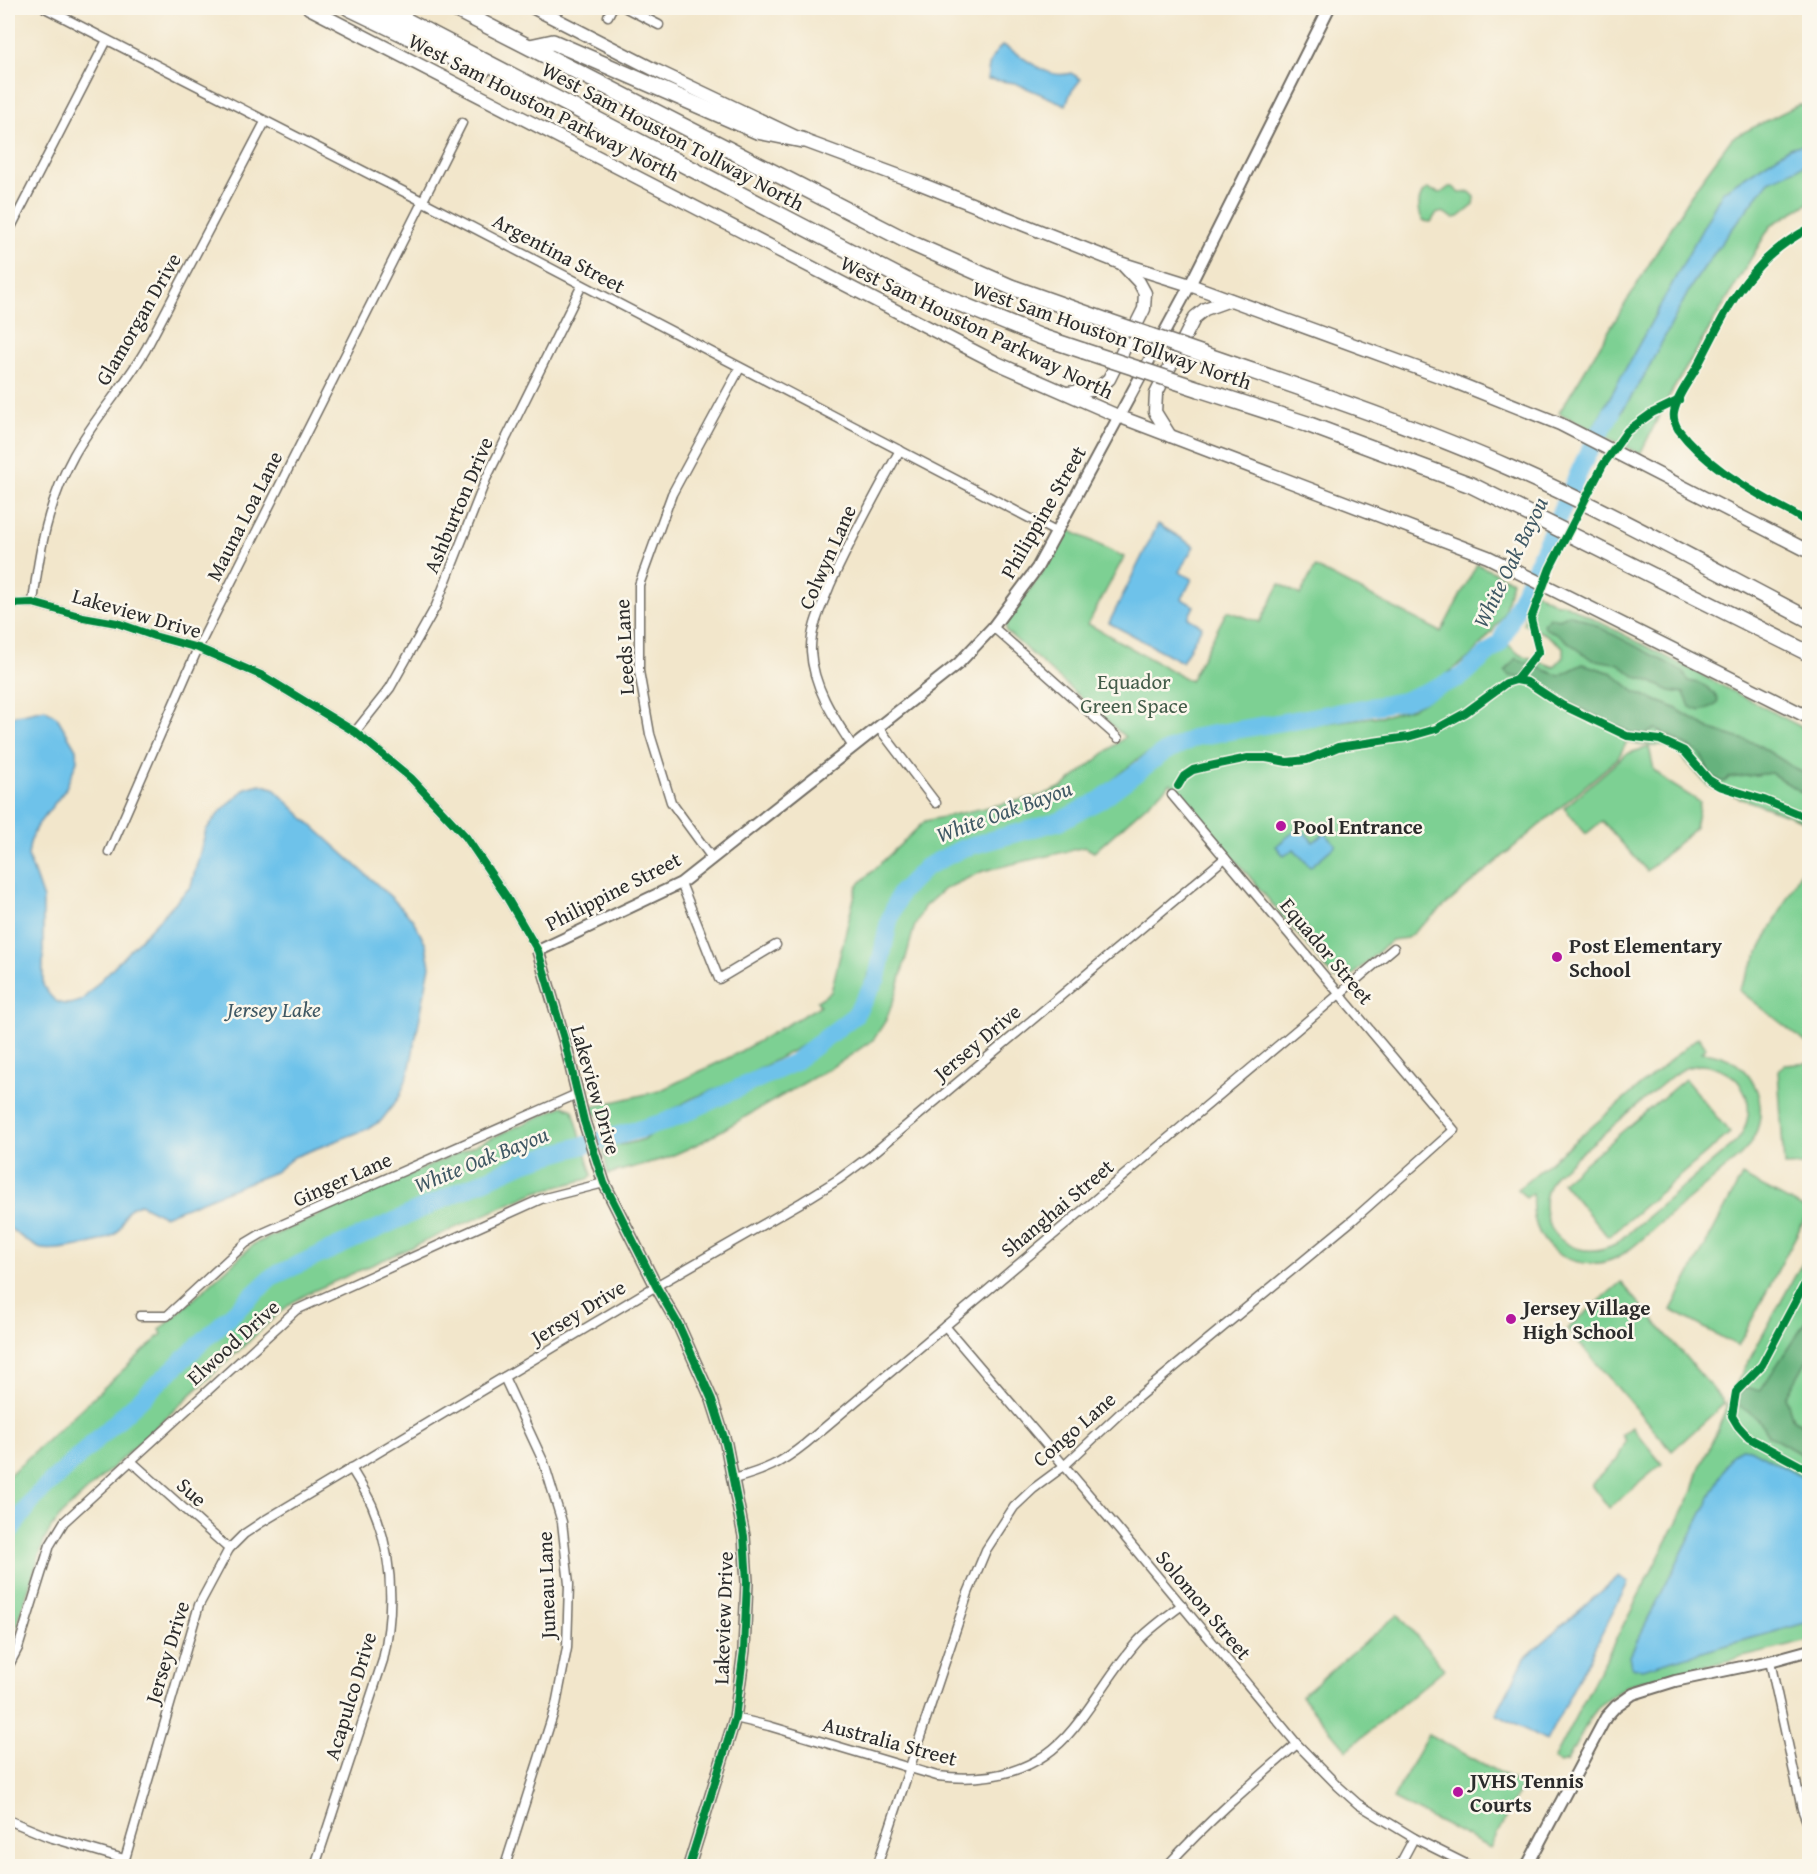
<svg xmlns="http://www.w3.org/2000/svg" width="1817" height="1874" font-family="'Gentium Book Plus',serif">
	<rect width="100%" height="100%" fill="#fbf7ec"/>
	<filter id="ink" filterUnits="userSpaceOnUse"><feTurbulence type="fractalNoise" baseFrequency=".0167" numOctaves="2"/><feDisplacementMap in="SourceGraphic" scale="12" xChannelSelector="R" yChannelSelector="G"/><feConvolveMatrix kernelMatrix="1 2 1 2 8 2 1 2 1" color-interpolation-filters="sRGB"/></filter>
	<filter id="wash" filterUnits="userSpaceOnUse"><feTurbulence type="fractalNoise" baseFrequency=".008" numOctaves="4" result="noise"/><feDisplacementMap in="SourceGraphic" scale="24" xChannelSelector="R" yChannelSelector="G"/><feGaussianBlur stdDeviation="1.35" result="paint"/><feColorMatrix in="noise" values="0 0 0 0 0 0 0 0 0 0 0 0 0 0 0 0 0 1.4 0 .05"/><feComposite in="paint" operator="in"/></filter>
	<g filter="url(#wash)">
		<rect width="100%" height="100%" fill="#f2e6cb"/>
		<g fill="#7dd093" stroke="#547e5f" stroke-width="1.5" fill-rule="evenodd">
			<path d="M1798 105H1809V203L1771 225 1668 398 1640 454 1559 413 1696 187 1732 138Z"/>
			<path d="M1449 187H1453L1460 193 1470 192 1475 197 1474 205 1459 217 1453 218 1443 212 1436 214 1431 222 1423 221C1418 212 1416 195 1427 189L1441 193Z"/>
			<path d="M1065 528 1124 557 1088 624 1190 681 1227 611 1260 622 1280 584 1300 595 1315 567 1441 632 1477 564 1512 581 1504 613 1492 632 1470 657 1440 679 1402 696 1367 706 1214 727 1184 734 1138 759 1085 803 1057 815 965 839 937 856 899 886 889 903 878 953 855 1005 821 1035 741 1079 691 1099 661 1116 605 1131 598 1114 589 1115 587 1108 659 1091 732 1056 820 1006 817 1001 831 992 857 886 925 821 1043 795 1062 787 1125 737 1006 631V622L1041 574Z"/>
			<path d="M1530 589 1557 604 1563 603 1809 731V777L1755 743 1711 730 1675 708 1635 692 1612 673 1583 664 1559 676 1516 659 1510 667 1655 729 1697 752 1704 758 1707 770 1729 778 1771 773 1801 792 1809 795V823L1708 786 1676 750 1662 745H1640L1627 742 1618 758 1407 938 1392 940 1348 979H1335L1171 783 1094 852 1085 847 983 871 943 890 924 907 914 928 897 991 886 1020 874 1039 842 1061 700 1143 667 1158 608 1174 603 1148C619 1144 647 1144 656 1129L721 1104 777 1077 827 1046 862 1017 879 989 887 967 894 920 905 899 926 876 945 862 1078 819 1101 808 1171 754 1199 743 1241 734 1387 715 1412 708 1467 679 1504 641 1519 654 1554 667 1563 657V647L1545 634 1523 624 1528 608Z"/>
			<path d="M1649 747 1654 770 1668 782 1700 802 1695 828 1647 871 1602 821 1586 834 1564 808 1626 754Z"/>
			<path d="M1809 859H1810L1809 1045 1739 990 1807 860Z"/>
			<path d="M1698 1037 1706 1047 1701 1052C1758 1055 1780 1117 1740 1156 1713 1179 1686 1202 1659 1224 1644 1237 1629 1253 1611 1260 1592 1267 1570 1263 1554 1251 1536 1236 1531 1215 1533 1193L1526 1198 1518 1189ZM1699 1065C1742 1065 1763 1107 1737 1141L1615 1244C1567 1268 1524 1217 1556 1174L1672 1076 1685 1068Z"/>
			<path d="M1809 1063V1165L1784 1166 1778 1070 1785 1065Z"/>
			<path d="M1685 1079 1730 1133 1608 1237 1562 1182Z"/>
			<path d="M563 1106 573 1110 592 1175 588 1179 536 1192 311 1292 293 1302 278 1314 61 1515 51 1528 44 1541 8 1653V1476L162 1334 160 1330 254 1244Z"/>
			<path d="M1742 1176 1809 1211 1738 1346 1671 1310Z"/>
			<path d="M1809 1250V1316L1760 1392 1759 1420 1768 1435 1809 1459V1641L1627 1685 1601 1704 1590 1718 1567 1761 1560 1763 1553 1760 1693 1491 1699 1469 1718 1429 1734 1388Z"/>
			<path d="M1621 1282 1725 1403 1672 1451 1567 1329Z"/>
			<path d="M1809 1356V1428L1793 1420 1786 1397Z"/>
			<path d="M1632 1427 1662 1464 1609 1508 1591 1484 1617 1460 1626 1441 1622 1435Z"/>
			<path d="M1398 1614 1444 1669 1347 1750 1301 1696Z"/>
			<path d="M1428 1734 1522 1785 1490 1848 1393 1799Z"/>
		</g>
		<g fill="#66b27d" stroke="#486e54" stroke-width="1.5">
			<path d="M1569 614 1586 620 1683 671 1688 681C1702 683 1711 687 1718 700L1716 705 1701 711 1690 707 1684 693 1670 691 1647 680 1636 677 1619 664 1591 659 1556 633 1546 629 1543 624 1550 617 1558 620Z"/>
			<path d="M1516 658 1559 676 1583 664 1612 673 1635 692 1675 708 1711 730 1755 743 1809 777V795L1801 792 1771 773 1729 778 1724 782C1700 774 1712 763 1697 752 1685 743 1669 736 1655 729L1646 734 1632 733 1552 695 1530 679 1510 676 1505 672Z"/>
			<path d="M1809 1316V1356L1786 1397 1793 1420 1809 1428V1459L1768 1435 1759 1420 1736 1403 1738 1396 1746 1387 1760 1391Z"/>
		</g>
		<g fill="#6ec2ea" stroke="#4c768a" stroke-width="1.5">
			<path d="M1003 45C1023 56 1048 81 1071 73L1081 79 1071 92 1066 105 1015 83 988 79C987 65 992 54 1003 45Z"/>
			<path d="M1809 143V163L1769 181 1722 242 1692 285 1643 378 1606 436 1592 430 1723 191 1789 148Z"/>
			<path d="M1158 524 1194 546 1179 572 1192 579 1182 599 1194 606 1188 618 1202 626 1182 662 1109 623Z"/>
			<path d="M45 709 57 717 76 749 77 761 65 790 36 827 30 843 28 856 43 899V985C53 1003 63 1009 82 1000L191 886 206 830 219 813 246 788 260 784 273 788 306 820 392 898 413 920 426 945 430 966 409 1072 400 1096 381 1121 367 1129 294 1157 275 1172 164 1216 140 1204C121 1210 127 1217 118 1231 109 1243 57 1251 42 1249 34 1248 15 1232 8 1227V717Z"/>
			<path d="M1300 827 1313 842 1325 833 1336 845 1310 867 1294 849 1284 856 1276 846Z"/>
			<path d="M1741 1448 1750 1449 1809 1481V1622L1642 1669 1632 1667 1630 1655 1731 1456Z"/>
			<path d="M1619 1576 1628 1583 1546 1741 1496 1714 1525 1658Z"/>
		</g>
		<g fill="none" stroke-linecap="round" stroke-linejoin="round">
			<path stroke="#6ec2ea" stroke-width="18" d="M8 1534 35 1497 273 1276 525 1162 665 1122 793 1063 855 1015 877 978 889 921 900 893 926 867 963 848 1060 821 1100 800 1163 753 1196 737 1403 701 1461 677 1500 643 1587 455 1612 412"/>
		</g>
	</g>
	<g filter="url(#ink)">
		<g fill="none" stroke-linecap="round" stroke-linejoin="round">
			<g stroke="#716c63" stroke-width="11">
				<g id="minor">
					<path d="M45 8 422 201 1056 532"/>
					<path d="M626 8 659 25"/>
					<path d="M608 16 612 8"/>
					<path d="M8 233 107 40"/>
					<path d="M33 603C39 551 48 502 74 455 95 417 125 386 146 349L265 122"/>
					<path d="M8 604 33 603 83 617 117 623 154 636 198 648 263 676 355 732 411 778 466 837 506 896 538 951"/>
					<path d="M993 627 1118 738"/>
					<path d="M879 728 936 803"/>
					<path d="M355 732 390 688 436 606 486 479 582 285"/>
					<path d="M853 747C834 718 813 687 811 651 810 628 822 606 830 585 851 539 875 495 900 450"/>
					<path d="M109 852 198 648 462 123"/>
					<path d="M712 858 671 802 650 734 639 671V585L672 494 740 368"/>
					<path d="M681 883 719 979 776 945"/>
					<path d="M140 1316H167L246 1243 261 1234 577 1094"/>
					<path d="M945 1326 1119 1530 1297 1744 1338 1786 1358 1804 1414 1838 1470 1866"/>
					<path d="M504 1377 544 1463 562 1522 569 1584 567 1648 556 1705 505 1866"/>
					<path d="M131 1461 229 1549"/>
					<path d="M734 1479C765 1470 780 1464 805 1444L1394 948"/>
					<path d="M1770 1661 1802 1809 1810 1829"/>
					<path d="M8 1667 18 1648 50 1545 64 1522 296 1310 541 1199 604 1183"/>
					<path d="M735 1718 769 1726 937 1776C990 1782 1037 1773 1073 1729 1097 1700 1114 1667 1139 1640 1152 1627 1167 1616 1182 1605"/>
					<path d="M8 1820 49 1837 124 1859"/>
					<path d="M123 1866 199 1605 229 1549 244 1534 262 1522 656 1286 802 1202 839 1179 870 1156 1225 858"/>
					<path d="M315 1866 383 1660C395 1607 393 1555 372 1505 366 1492 358 1480 351 1468"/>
					<path d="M877 1866 968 1593 986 1550 1014 1507 1033 1489 1064 1466 1131 1403 1354 1219 1454 1130 1172 795"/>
					<path d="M1167 1866C1207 1822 1252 1783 1297 1744"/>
					<path d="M1399 1866 1414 1838"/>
				</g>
			</g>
			<g stroke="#716c63" stroke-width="14">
				<g id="tertiary">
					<path d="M689 1866 735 1718 744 1650 747 1582 744 1536 726 1444 712 1400 678 1324 656 1286 604 1183 584 1121 565 1042 538 951 681 883 958 664 993 627 1037 568 1190 285 1329 8"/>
					<path d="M1527 1866 1606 1717 1616 1706 1633 1694 1675 1681 1770 1661 1810 1650"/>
				</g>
			</g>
			<g stroke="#716c63" stroke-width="15">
				<g id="secondary">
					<path d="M309 8 997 363 1118 416 1488 557 1810 718"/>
					<path d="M534 8 657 71 802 140 921 184 1123 264 1190 285 1450 380 1560 424 1810 552"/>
					<path d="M1068 393 1097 389 1109 379 1144 309 1145 293 1139 282 1124 266"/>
					<path d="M1170 436 1155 412 1156 394 1195 317 1205 309 1230 300"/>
				</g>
			</g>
			<g stroke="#716c63" stroke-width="18">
				<g id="motorway">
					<path d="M349 8 457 60 483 70"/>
					<path d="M382 8 919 287 1039 336 1084 351"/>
					<path d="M453 8 913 244 1011 287 1110 322"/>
					<path d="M530 47 553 42 757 131 802 140"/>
					<path d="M1203 354C1306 390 1410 424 1510 468 1612 513 1710 568 1810 620"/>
					<path d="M1199 389 1307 424 1471 485 1810 654"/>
				</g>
			</g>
			<use href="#minor" stroke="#fff" stroke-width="8"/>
			<use href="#tertiary" stroke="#fff" stroke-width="10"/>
			<use href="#secondary" stroke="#fff" stroke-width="12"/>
			<use href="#motorway" stroke="#fff" stroke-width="15"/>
			<g stroke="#716c63" stroke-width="18" stroke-linecap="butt">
				<g id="motorway-bridge">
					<path d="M1110 322 1203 354"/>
					<path d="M1084 351 1199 389"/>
				</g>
			</g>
			<use href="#motorway-bridge" stroke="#fff" stroke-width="15"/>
			<g stroke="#fbf7ec" stroke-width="11">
				<g id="cycleway">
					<path d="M1810 228C1787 240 1769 254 1753 273 1729 300 1714 336 1697 367 1689 381 1677 396 1674 412 1673 418 1675 424 1678 429 1703 462 1740 484 1775 504 1787 511 1800 515 1810 526"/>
					<path d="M8 604 33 603 83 617 117 623 154 636 198 648 263 676 355 732 411 778 466 837 506 896 538 951 565 1042 584 1121 604 1183 656 1286 678 1324 712 1400 726 1444 744 1536 747 1582 744 1650 735 1718 689 1866"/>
					<path d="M1516 680 1527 682 1562 705 1627 736 1660 740 1684 751 1709 780 1719 786 1764 800 1810 819"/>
					<path d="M1178 786 1184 776 1193 770 1205 767 1248 758H1266L1287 762 1307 760 1338 747 1408 737 1436 729 1465 713 1506 683 1516 680 1539 651 1531 619 1550 568 1603 465 1627 431 1652 413 1679 400"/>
					<path d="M1810 1274 1762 1365 1736 1392 1732 1416 1738 1426 1749 1438 1810 1471"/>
				</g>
			</g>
			<use href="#cycleway" stroke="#00873e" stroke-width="8"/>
		</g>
	</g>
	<g fill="#b5179e" stroke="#fbf7ec" stroke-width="2">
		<circle cx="1281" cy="826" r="6"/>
		<circle cx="1557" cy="957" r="6"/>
		<circle cx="1511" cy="1319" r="6"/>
		<circle cx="1458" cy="1792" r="6"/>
	</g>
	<g text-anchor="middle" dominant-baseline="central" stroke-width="5" stroke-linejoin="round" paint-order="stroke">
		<g font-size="21" fill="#2b2b2b" stroke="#fbf7ec">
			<text transform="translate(544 107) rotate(27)">West Sam Houston Parkway North</text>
			<text transform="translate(673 136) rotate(28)">West Sam Houston Tollway North</text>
			<text transform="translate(559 253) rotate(28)">Argentina Street</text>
			<text transform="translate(138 319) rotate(-60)">Glamorgan Drive</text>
			<text transform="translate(977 327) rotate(26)">West Sam Houston Parkway North</text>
			<text transform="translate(1112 335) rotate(19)">West Sam Houston Tollway North</text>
			<text transform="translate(458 505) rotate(-67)">Ashburton Drive</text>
			<text transform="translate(1043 512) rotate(-60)">Philippine Street</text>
			<text transform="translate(244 516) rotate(-63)">Mauna Loa Lane</text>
			<text transform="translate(827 557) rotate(-66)">Colwyn Lane</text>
			<text transform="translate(137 613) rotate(16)">Lakeview Drive</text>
			<text transform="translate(624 647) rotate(-93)">Leeds Lane</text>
			<text transform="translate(613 891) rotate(-27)">Philippine Street</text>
			<text transform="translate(1327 951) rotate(50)">Equador Street</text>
			<text transform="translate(977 1042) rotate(-40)">Jersey Drive</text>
			<text transform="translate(596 1090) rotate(74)">Lakeview Drive</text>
			<text transform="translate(342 1179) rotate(-24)">Ginger Lane</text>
			<text transform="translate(1057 1208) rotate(-40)">Shanghai Street</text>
			<text transform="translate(578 1312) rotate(-31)">Jersey Drive</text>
			<text transform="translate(233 1342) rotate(-42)">Elwood Drive</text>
			<text transform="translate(1074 1429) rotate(-41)">Congo Lane</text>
			<text transform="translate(192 1492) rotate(42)">Sue</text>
			<text transform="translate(546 1585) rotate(-92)">Juneau Lane</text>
			<text transform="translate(1204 1605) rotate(50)">Solomon Street</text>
			<text transform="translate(723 1618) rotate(-88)">Lakeview Drive</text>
			<text transform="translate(167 1652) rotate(-73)">Jersey Drive</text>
			<text transform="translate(350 1696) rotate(-73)">Acapulco Drive</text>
			<text transform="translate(890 1741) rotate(15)">Australia Street</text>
		</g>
		<g font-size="21" fill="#445d4a" stroke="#fbf7ec">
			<text x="1134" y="681">Equador<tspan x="1134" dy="24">Green Space</tspan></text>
		</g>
		<g font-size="21" font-weight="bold" fill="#2b2b2b" stroke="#fbf7ec" text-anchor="start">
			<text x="1293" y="826">Pool Entrance</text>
			<text x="1569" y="945">Post Elementary<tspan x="1569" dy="24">School</tspan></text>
			<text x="1523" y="1307">Jersey Village<tspan x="1523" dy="24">High School</tspan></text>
			<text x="1470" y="1780">JVHS Tennis<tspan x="1470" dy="24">Courts</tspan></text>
		</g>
		<g font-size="22" font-style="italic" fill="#3f5864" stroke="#fbf7ec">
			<text transform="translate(1510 562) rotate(-64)">White Oak Bayou</text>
			<text transform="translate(1004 811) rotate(-20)">White Oak Bayou</text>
			<text x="274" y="1009">Jersey Lake</text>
			<text transform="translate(481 1159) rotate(-22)">White Oak Bayou</text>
		</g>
	</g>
	<rect width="1817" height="1874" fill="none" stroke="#fbf7ec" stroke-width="30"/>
</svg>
